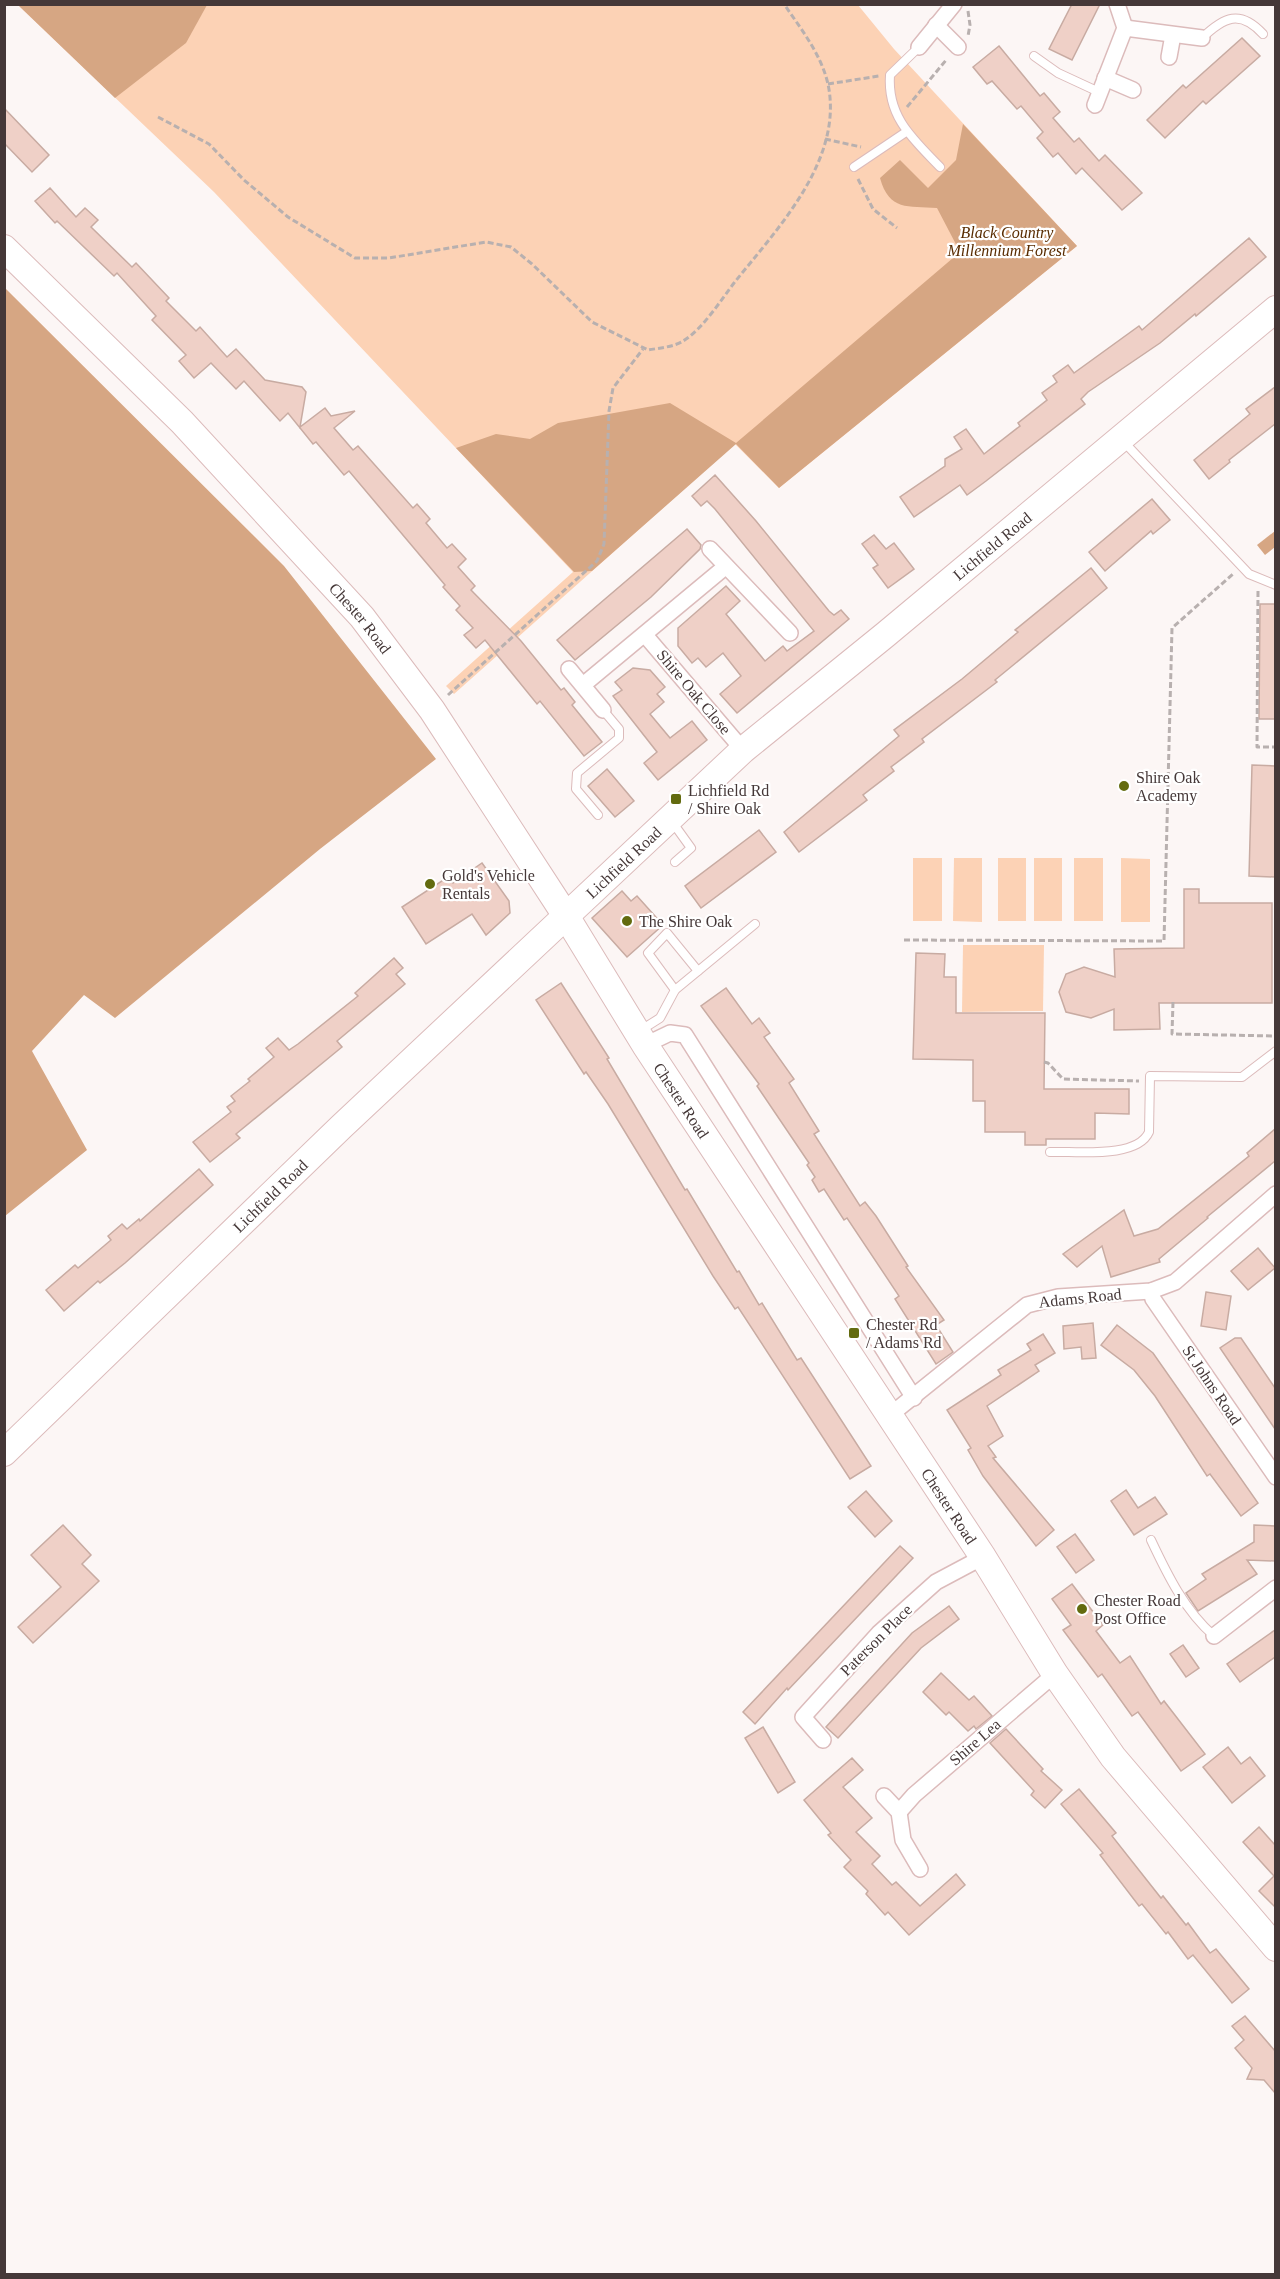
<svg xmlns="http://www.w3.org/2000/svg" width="1280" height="2279" font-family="Georgia,serif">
	<rect width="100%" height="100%" fill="#fcf6f5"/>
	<g fill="#fcd2b5">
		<path d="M18 5H858L894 49 1077 246 779 488 735 444 454 694 446 686 573 572 214 192Z"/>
		<rect x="913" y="858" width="29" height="63"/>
		<path d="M954 858H982V922L953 921Z"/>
		<rect x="998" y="858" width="28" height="63"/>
		<rect x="1034" y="858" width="28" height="63"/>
		<rect x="1074" y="858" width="29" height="63"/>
		<path d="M1121 858 1150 859V922H1121Z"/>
		<path d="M963 945H1044L1043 1011 962 1012Z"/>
	</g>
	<g fill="#d6a683">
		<path d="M18 5H207L186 43 115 98Z"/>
		<path d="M963 124 1077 246 779 488 736 444 592 571 574 572 456 448 496 434 530 439 558 423 670 403 736 443 960 252 937 208C908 206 889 211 880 178L900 160 928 188 956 160Z"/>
		<path d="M5 288 284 566 436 759 320 849 115 1018 84 995 32 1051 87 1150 5 1216Z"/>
		<path d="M1275 531V547L1265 555 1257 545Z"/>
	</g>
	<g fill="#efd0c7" stroke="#c8aba2" stroke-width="1.5">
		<path d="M1072 4H1100L1072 60 1049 49Z"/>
		<path d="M1242 38 1260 56 1206 104 1203 101 1165 138 1147 120 1183 85 1186 88Z"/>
		<path d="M999 46 1040 96 1044 93 1060 112 1053 118 1074 142 1079 138 1099 161 1105 155 1142 193 1122 210 1082 168 1076 174 1058 153 1053 157 1037 138 1043 132 1021 106 1017 109 992 81 987 84 973 67Z"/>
		<path d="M4 108 49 155 32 172 4 143Z"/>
		<path d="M50 188 76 217 85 208 98 220 91 227 132 267 136 263 169 298 166 301 196 331 200 327 227 357 236 349 265 380 302 387 306 392 300 427 325 408 331 416 355 411 334 428 353 450 358 446 413 508 417 504 430 519 426 523 447 548 452 544 466 559 458 567 475 586 471 590 521 641 561 690 564 688 575 702 572 705 602 742 584 756 540 701 537 704 485 640 476 648 464 635 473 628 456 610 460 606 443 587 445 585 349 471 344 475 316 442 313 444 288 413 280 421 244 381 236 389 211 363 194 378 179 361 186 355 152 320 156 316 117 273 114 276 57 221 55 223 35 201Z"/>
		<path d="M1249 238 1266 257 1196 316 1195 314 1160 343 1088 392 1081 399 1085 404 986 481 967 495 960 485 914 517 900 497 945 466V459L962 449 954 437 966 429 984 454 1020 426 1018 423 1047 400 1042 393 1057 382 1053 376 1068 365 1074 373 1139 326 1142 330Z"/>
		<path d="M1275 387V424L1229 460 1230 462 1209 479 1194 460 1250 414 1246 409Z"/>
		<path d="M715 475 756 521 829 611 834 615 841 610 849 619 737 713 720 694 741 676 723 653 706 667 698 658 692 663 678 646V628L726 586 740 601 726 614 765 661 783 646 787 651 814 631 715 509 707 501 701 506 692 496Z"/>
		<path d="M1152 499 1170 520 1153 534 1151 531 1105 571 1089 552Z"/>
		<path d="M687 529 701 545 700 549 651 597 575 660 557 640Z"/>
		<path d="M874 535 886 549 894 543 914 569 888 588 873 568 878 565 862 544Z"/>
		<path d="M1091 568 1107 588 995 680 997 682 922 739 924 742 891 767 894 771 863 795 867 800 799 852 784 832 899 736 894 730 962 679 1018 632 1015 630Z"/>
		<path d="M1260 604H1275V719H1259Z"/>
		<path d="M633 668 650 670 665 687 657 694 664 702 650 714 670 738 692 721 707 740 658 780 644 763 657 752 613 696 622 690 615 682Z"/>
		<path d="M1252 765 1275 766V877L1249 876Z"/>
		<path d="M607 769 634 801 615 817 588 786Z"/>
		<path d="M759 830 776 852 701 908 685 886Z"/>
		<path d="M482 863 509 901 510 913 486 935 472 914 426 944 402 907 448 877 453 883Z"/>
		<path d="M1184 889H1199V903H1272V1003H1159L1160 1029 1114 1030V1009L1091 1018 1066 1012 1059 992 1066 974 1084 967 1115 977 1114 949 1184 948Z"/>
		<path d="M622 891 631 901 637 896 663 925 627 957 592 918Z"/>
		<path d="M916 953 945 954 944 977H956V1013H1045L1044 1089H1129V1114L1095 1113V1139H1046V1145H1025V1132H985V1101H973V1060L913 1059Z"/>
		<path d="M394 958 403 968 396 974 405 984 337 1041 342 1047 236 1134 240 1138 210 1162 193 1142 231 1112 227 1107 235 1101 231 1096 250 1081 248 1079 274 1057 266 1048 278 1038 289 1050 298 1044 358 996 355 993Z"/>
		<path d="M561 983 609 1058 607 1059 685 1190 687 1189 737 1272 739 1271 759 1305 762 1303 797 1360 801 1358 871 1466 850 1479 738 1307 735 1309 713 1276 608 1104 586 1072 584 1074 536 1000Z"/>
		<path d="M726 988 752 1024 759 1018 770 1033 764 1037 794 1079 789 1083 819 1131 814 1134 860 1206 865 1202 876 1216 908 1266 906 1267 944 1320 936 1325 953 1352 936 1364 895 1299 899 1296 847 1218 844 1220 824 1189 819 1192 812 1180 815 1177 807 1165 809 1163 757 1086 759 1084 701 1006Z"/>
		<path d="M1275 1129V1161L1207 1217 1208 1218 1159 1259 1160 1262 1111 1277 1102 1246 1077 1267 1063 1254 1124 1210 1134 1236 1158 1229 1249 1156 1247 1153Z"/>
		<path d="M199 1169 213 1185 125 1263 100 1283 98 1281 64 1311 46 1290 75 1265 78 1268 111 1240 108 1236 122 1224 127 1229 139 1219 140 1221Z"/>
		<path d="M1258 1248 1275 1268 1248 1290 1231 1271Z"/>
		<path d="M1206 1292 1231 1296 1226 1330 1201 1326Z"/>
		<path d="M1093 1323 1096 1358 1082 1359 1081 1347 1064 1349 1063 1326Z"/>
		<path d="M1117 1325 1153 1353 1258 1503 1241 1516 1210 1474 1207 1476 1155 1396 1134 1370 1101 1345Z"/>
		<path d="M1043 1334 1055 1353 1035 1365 1039 1371 987 1406 1003 1436 988 1446 996 1457 993 1458 1054 1530 1036 1546 983 1476 968 1450 971 1448 947 1410 1001 1375 998 1370 1031 1350 1027 1344Z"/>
		<path d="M1235 1338H1241L1275 1388V1429L1220 1348Z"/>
		<path d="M1126 1490 1138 1508 1155 1497 1167 1514 1134 1535 1111 1501Z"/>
		<path d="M866 1491 892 1521 875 1537 848 1507Z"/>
		<path d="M63 1525 91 1555 82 1564 99 1581 33 1643 18 1627 61 1587 31 1555Z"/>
		<path d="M1254 1525 1275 1526V1561L1247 1560 1257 1574 1198 1611 1186 1593 1206 1579 1202 1574 1254 1542Z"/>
		<path d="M1075 1534 1094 1560 1076 1573 1057 1547Z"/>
		<path d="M900 1546 913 1558 788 1690 787 1688 755 1724 743 1712Z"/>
		<path d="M1072 1584 1103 1625 1096 1631 1120 1663 1130 1656 1161 1704 1164 1701 1205 1754 1181 1771 1138 1712 1132 1716 1102 1674 1098 1677 1063 1630 1071 1625 1052 1599Z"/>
		<path d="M949 1606 959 1619 921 1648 838 1738 826 1727 912 1633Z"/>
		<path d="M1275 1630V1657L1240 1682 1227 1664Z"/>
		<path d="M1183 1645 1199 1668 1186 1677 1170 1654Z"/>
		<path d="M941 1673 969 1700 974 1696 992 1716 976 1729 974 1726 968 1731 949 1712 946 1715 923 1692Z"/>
		<path d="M763 1727 795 1782 778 1793 745 1738Z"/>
		<path d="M1006 1729 1043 1769 1041 1771 1062 1790 1045 1808 1031 1795 1034 1791 990 1743Z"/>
		<path d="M1228 1747 1241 1764 1250 1757 1265 1776 1232 1803 1203 1767Z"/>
		<path d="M852 1758 863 1770 843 1787 872 1818 856 1832 880 1856 872 1864 892 1885 896 1882 920 1906 956 1874 965 1885 909 1935 888 1912 885 1915 866 1894 868 1891 844 1867 851 1860 828 1835 831 1833 804 1800Z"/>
		<path d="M1079 1789 1116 1833 1112 1836 1161 1898 1163 1896 1186 1925 1188 1923 1210 1953 1216 1949 1249 1989 1232 2003 1193 1955 1188 1959 1168 1932 1166 1934 1142 1904 1139 1906 1100 1855 1103 1853 1061 1804Z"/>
		<path d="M1259 1827 1275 1845V1907L1259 1891 1274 1876 1243 1842Z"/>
		<path d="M1245 2016 1275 2051V2093L1264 2080 1247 2079 1252 2068 1235 2048 1244 2040 1232 2026Z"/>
	</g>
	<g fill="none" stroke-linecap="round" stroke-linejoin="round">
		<g stroke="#dcbbbb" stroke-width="10">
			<g id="service">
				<path d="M1202 38C1224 17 1240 9 1263 34"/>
				<path d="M919 47 890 75C887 117 913 139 940 167"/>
				<path d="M1034 56 1058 73 1099 92"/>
				<path d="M854 167 906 132"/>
				<path d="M1123 441 1249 574 1276 585"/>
				<path d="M598 815 576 789 577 773 619 738V729L603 710"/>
				<path d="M673 823 691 848 675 862"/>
				<path d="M675 990 648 953 667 933 698 971"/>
				<path d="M641 1030 660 1018 675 990 755 924"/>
				<path d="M1050 1152C1076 1151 1137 1159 1149 1132L1150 1076 1242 1077 1276 1051"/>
				<path d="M1151 1540C1167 1574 1185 1611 1214 1636"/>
			</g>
		</g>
		<g stroke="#dcbbbb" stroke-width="18">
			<g id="minor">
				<path d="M936 25 958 47"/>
				<path d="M1125 28 1202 38"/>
				<path d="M919 47 954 4"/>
				<path d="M1169 57 1173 35"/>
				<path d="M1105 78 1133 90"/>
				<path d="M1095 105 1125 28 1117 4"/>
				<path d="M710 549 790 633"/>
				<path d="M645 635 743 750"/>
				<path d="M569 669 603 710"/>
				<path d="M583 685 725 567"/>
				<path d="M645 1045 670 1033 685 1035 914 1398"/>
				<path d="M1151 1291 1153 1299 1276 1477"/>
				<path d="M889 1416 1027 1305 1058 1297 1151 1291 1175 1282 1276 1194"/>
				<path d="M1214 1636 1276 1588"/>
				<path d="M823 1740 803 1717 879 1633 936 1582 983 1557"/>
				<path d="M884 1796 899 1812 903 1840 920 1869"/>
				<path d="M899 1812 914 1795 1055 1674"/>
			</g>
		</g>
		<g stroke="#dcbbbb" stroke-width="28">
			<g id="trunk">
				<path id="s1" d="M4 248 182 422 362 617 432 710 566 916 645 1045 983 1557 1055 1674 1113 1757 1276 1948"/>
				<path id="s2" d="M4 1453 341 1127 743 750 885 635 1276 309"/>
			</g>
		</g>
		<g stroke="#b8b0af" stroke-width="3" stroke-dasharray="6 3" stroke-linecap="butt">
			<path d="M968 11 970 25 968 36"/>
			<path d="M828 84 879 76"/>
			<path d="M907 107 947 59"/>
			<path d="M158 117 209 144 244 180 288 217 355 258H389L486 242 511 247 532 264 592 322 648 350C659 348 674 347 683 341 702 330 721 300 734 283 777 229 844 160 828 84 821 54 801 29 784 4"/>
			<path d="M825 139 861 147"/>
			<path d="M858 179 873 209 897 228"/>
			<path d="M1258 591 1257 747H1276"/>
			<path d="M448 695 597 561 604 544 609 411 613 388 643 349"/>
			<path d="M904 940 1164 941 1172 628 1233 574"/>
			<path d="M1173 1002 1172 1034 1276 1036"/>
			<path d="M1044 1062 1048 1063 1063 1079 1139 1081"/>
		</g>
		<use href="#service" stroke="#fff" stroke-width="8"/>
		<use href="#minor" stroke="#fff" stroke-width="15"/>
		<use href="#trunk" stroke="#fff" stroke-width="26"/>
	</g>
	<g fill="#636b0f" stroke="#fff" stroke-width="2">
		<circle cx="1124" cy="786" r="6"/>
		<rect x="670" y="793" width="12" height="12" rx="3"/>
		<circle cx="430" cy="884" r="6"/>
		<circle cx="627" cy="921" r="6"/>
		<rect x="848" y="1327" width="12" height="12" rx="3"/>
		<circle cx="1082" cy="1609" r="6"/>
	</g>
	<g text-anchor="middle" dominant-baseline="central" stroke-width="4.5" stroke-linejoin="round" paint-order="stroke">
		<g font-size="16" font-style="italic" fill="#592c01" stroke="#fff">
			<text x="1007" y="232">Black Country<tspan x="1007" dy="18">Millennium Forest</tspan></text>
		</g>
		<g font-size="16" fill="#453838" stroke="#fff">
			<text stroke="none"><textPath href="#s2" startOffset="1342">Lichfield Road</textPath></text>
			<text stroke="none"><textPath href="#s1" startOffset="514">Chester Road</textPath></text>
			<text transform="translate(694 692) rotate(50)">Shire Oak Close</text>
			<text stroke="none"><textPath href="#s2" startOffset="856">Lichfield Road</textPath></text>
			<text stroke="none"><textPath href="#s1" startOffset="1094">Chester Road</textPath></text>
			<text stroke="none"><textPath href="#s2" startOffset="370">Lichfield Road</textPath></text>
			<text transform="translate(1080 1298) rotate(-6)">Adams Road</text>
			<text transform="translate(1212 1385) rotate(56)">St Johns Road</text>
			<text stroke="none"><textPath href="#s1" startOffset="1580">Chester Road</textPath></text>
			<text transform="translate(876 1640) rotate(-45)">Paterson Place</text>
			<text transform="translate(975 1742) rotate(-41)">Shire Lea</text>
		</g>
		<g font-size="16" fill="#453838" stroke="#fff" text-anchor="start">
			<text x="1136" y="777">Shire Oak<tspan x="1136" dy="18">Academy</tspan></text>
			<text x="688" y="790">Lichfield Rd<tspan x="688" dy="18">/ Shire Oak</tspan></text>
			<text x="442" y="875">Gold's Vehicle<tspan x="442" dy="18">Rentals</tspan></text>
			<text x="639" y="921">The Shire Oak</text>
			<text x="866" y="1324">Chester Rd<tspan x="866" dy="18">/ Adams Rd</tspan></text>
			<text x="1094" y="1600">Chester Road<tspan x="1094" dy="18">Post Office</tspan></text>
		</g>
	</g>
	<rect width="1280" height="2279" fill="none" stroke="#453838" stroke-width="12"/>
</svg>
